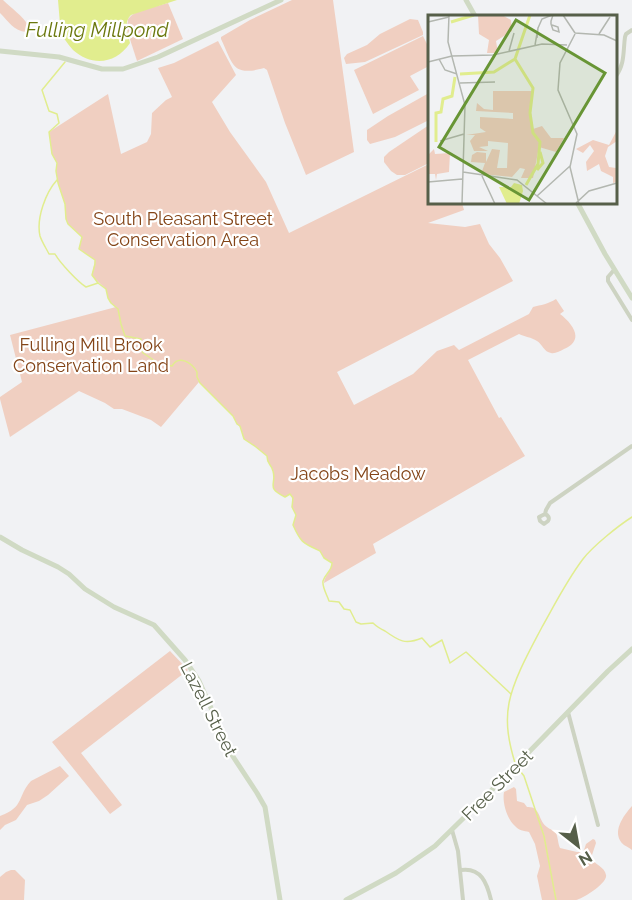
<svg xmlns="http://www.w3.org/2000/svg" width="632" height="900" font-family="Raleway,sans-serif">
	<rect width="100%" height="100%" fill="#f1f2f4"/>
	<g fill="#f0cfc1">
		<path d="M0 0H3C11 8 23 16 28 25L26 32C14 31 8 21 0 13Z"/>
		<path d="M292 0H333L354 152 306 175 285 123 267 70 264 68C232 77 233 64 221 39V37L250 20Z"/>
		<path d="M168 3 183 39 137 61 127 30 128 19 132 15 139 11Z"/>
		<path d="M410 19 418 20 423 32V35L365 62 346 64 344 58 347 54 367 45 380 34Z"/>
		<path d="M423 36 429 48V66L410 76 419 90 373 114 354 70Z"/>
		<path d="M218 41 236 75 212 102 230 132 266 182 289 233 429 164 430 202 462 203 464 210 428 223 465 227 480 224 489 244 500 258 513 281 337 372 354 405 413 374 437 351 454 345 459 350 529 314 533 307C541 305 548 304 556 299L564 311 560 314C573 324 585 340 564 349 560 351 555 354 551 353 544 352 542 344 537 341 531 337 525 337 519 334L468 360 499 418 501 417 525 456 373 544 376 553 324 583C324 576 332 571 332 563L324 558 320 551C303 543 301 543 293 525L296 515 292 507V496L290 494 285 497C265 487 277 485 273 471 271 463 267 465 267 456L256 447 244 439 241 428 237 424 233 416 199 382 161 427 151 420 122 409H114L105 403 79 391 10 437 0 399V397L22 382 10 335 116 307 111 303 108 298 106 289 92 276 95 260 79 249 82 237 68 224 66 219 65 204 58 183 56 171 57 163 52 154 49 132 108 94 121 154 147 142 151 134 152 113 166 100 172 97 158 68 174 63Z"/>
		<path d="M429 93V120L395 137 370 144 367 140V130L388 116Z"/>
		<path d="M429 125V163L405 175H397L391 171 384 162V157L389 152Z"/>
		<path d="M170 651 188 670 81 753 122 805 110 814 52 742Z"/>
		<path d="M60 766 69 776 48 795 39 801 27 805 16 820 5 825 0 830V816C25 807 17 796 31 781Z"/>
		<path d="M514 787 516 789 517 801 524 803 527 807C541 806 538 821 547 827 552 831 552 828 556 833 558 837 558 844 560 848L577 852H582L584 850 586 844 593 839 595 840 596 843 591 858C594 864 605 867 606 875 608 883 582 899 576 900 565 900 553 900 542 900L537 876 540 866 535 844 529 832C524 831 518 830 515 826 507 819 502 802 504 792Z"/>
		<path d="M632 806V850C630 848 627 847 624 845 610 833 624 815 632 806Z"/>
		<path d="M11 870H15L25 880 24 900H0V877L6 872Z"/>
	</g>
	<path fill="#e1ed8e" d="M58 0H177L131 15C123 23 128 33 130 43 116 64 92 67 73 50 67 44 64 37 58 31L60 24Z"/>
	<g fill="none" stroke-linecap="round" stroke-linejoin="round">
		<g stroke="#e1ed8e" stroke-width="1.5">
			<path d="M65 62 42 90 49 111 57 114 59 123 49 132 52 154 57 163 56 171 58 183 65 204 66 219 68 224 82 237 79 249 95 260V264L92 275 98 283 106 289 108 298 111 303 118 309 121 324 125 336 141 339 140 347 143 353 158 363 172 366C179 354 192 363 197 372V377L200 383 233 416 237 424 240 426 244 439 256 447 267 456C267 465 271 463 273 471 277 485 265 487 285 497L290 494 293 498 292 507 296 515 293 525C301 543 303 543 320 551L324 558 332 563C332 571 325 574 323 581 322 587 327 595 329 601L339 602 344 609 350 610 356 622 361 624 373 623C377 627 381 629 385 631 399 641 405 645 422 638L430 647 442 640 450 663 466 652 511 694"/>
			<path d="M57 180C46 192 36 218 40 236 42 242 46 248 49 254H55C60 263 78 282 86 287L98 283"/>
			<path d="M515 763C509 743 505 724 509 703 514 678 530 650 542 627 555 604 567 580 583 559 593 546 618 526 632 517"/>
			<path d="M517 767 524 776 544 836 556 900"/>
		</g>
		<g stroke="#cdd3c2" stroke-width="4">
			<path d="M616 76C625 64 623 51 625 37L626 34 632 30"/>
			<path d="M614 270 608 277V281L632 320"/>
			<path d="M545 514C548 515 550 518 548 521L544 524 540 521 539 517 545 514 546 510 550 503 632 446"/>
			<path d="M568 712 598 825"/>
			<path d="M452 830 458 851 463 900"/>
			<path d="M461 870C481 867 487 883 491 900"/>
		</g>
		<g stroke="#d0dac4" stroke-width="5">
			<path d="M466 0 475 16"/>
			<path d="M0 51 59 57 102 69H123L158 57 281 0"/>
			<path d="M577 202 605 254 632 298"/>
			<path d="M0 537 22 550 58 567 69 574 85 589 114 607 154 625 185 660 199 681 232 755 257 793 265 807 280 900"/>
			<path d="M346 900 396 873 435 846 483 799 608 671 632 649"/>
		</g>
	</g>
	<g text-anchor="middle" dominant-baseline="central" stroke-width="4.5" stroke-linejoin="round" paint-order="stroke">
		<g font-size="18" fill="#834417" stroke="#fff">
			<text x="183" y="218">South Pleasant Street<tspan x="183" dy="21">Conservation Area</tspan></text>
			<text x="91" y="344">Fulling Mill Brook<tspan x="91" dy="21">Conservation Land</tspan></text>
			<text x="358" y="473">Jacobs Meadow</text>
		</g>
		<g font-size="18" fill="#565f49" stroke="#fff">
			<text transform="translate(209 709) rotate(63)">Lazell Street</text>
			<text transform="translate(497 785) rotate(-45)">Free Street</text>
		</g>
		<g font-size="20" font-style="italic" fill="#6b780d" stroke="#fff">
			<text x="97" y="30">Fulling Millpond</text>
		</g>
	</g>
	<g transform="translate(428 15)">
		<rect width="189" height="189" fill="#f1f2f4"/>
		<path d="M50 0H74L83 5 84 16 68 26 70 38H59L61 25 51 19ZM65 76H104L102 90 105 114 114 111 123 123H136L128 137 111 132 105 163H93L97 154 92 153 84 162 53 159 57 148 43 147 44 140 49 137 58 138V147L64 134 72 135 69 153H79L80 128 60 126V131L51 132 60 136H46L42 126 47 120H38L58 117 52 113V102L85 104V98L48 96 49 88 56 94 65 95ZM189 115V126L180 132 177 141 181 152 188 153 189 167 185 168V162L173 156 171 149 159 156 158 147 166 136 162 130 155 138 148 134 165 125 181 130ZM6 134 7 139 22 138 21 157 9 159 8 165 7 159H0V140Z" fill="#f0cfc1"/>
		<path d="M86 168 94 170 95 176 91 189H79L71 172H83Z" fill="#e1ed8e"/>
		<path fill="none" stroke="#e1ed8e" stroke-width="3" d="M23 7 46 0M87 44 105 73 102 98 105 118 112 127 110 149 98 170M32 59 66 57 87 44 102 0M8 127V98L13 97 15 84 24 81 27 62M109 155 115 148 112 137"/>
		<path fill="none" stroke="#b3b7b0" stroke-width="1.5" d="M21 0 20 27 37 90 34 189M135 0 147 18M0 7 21 2M124 10 130 12 131 17 125 15 123 9V6L125 0M110 13 114 4 124 0M147 18 176 20 189 26M147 19 132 48 130 75 149 119 142 152 151 189M171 19 182 2M107 30 110 13 109 23M81 36 86 18M24 41 65 40 114 29 139 30M11 44 17 55 29 59M0 47 24 41M32 68 67 67M12 126 36 119M35 157 89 165 119 189M54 161 67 189M0 167 34 164M109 181 142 151M148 188 161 176 189 168"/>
		<path fill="#689535" fill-opacity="0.15" stroke="#689535" stroke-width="3" d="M88 5 177 58 101 185 11 132Z"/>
		<rect width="189" height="189" fill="none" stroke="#565f49" stroke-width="3"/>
	</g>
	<g transform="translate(578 846) rotate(149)" stroke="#ffffff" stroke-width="4.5" paint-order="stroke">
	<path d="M0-4.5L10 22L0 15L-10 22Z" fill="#565f49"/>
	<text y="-9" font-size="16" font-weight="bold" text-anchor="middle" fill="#565f49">N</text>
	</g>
</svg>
